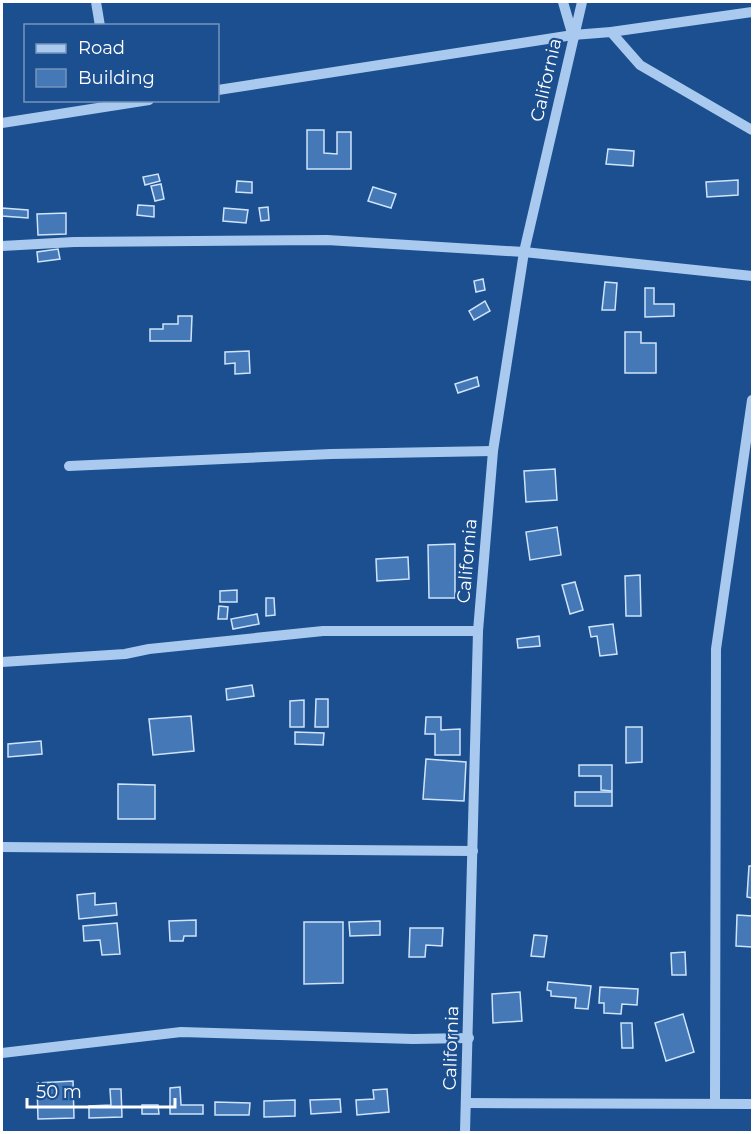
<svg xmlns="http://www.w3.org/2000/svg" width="754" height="1134" font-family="Montserrat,sans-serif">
	<rect width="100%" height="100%" fill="#1b4f8f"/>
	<g fill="#4478b7" stroke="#cfe3fa" stroke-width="1.5">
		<path d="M307 130H324V153L337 154V132H351V169H307Z"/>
		<path d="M608 149 634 151 633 166 606 164Z"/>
		<path d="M158 174 160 181 145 185 143 177Z"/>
		<path d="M738 180V195L707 197 706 182Z"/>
		<path d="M237 181 252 182V193L236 192Z"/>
		<path d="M161 184 164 199 155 201 151 186Z"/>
		<path d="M373 187 396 194 391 208 368 201Z"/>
		<path d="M138 205 154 206V217L137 215Z"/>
		<path d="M268 207 269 220 261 221 259 208Z"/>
		<path d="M2 208 28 210V218L2 216Z"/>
		<path d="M224 208 248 210 246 223 223 221Z"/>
		<path d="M66 213V234L38 235 37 214Z"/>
		<path d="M58 249 60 259 38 262 37 252Z"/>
		<path d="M483 279 485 290 476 292 474 281Z"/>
		<path d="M605 282 617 283 615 310H602Z"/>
		<path d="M645 288H654V304H674V316L645 317Z"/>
		<path d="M485 301 490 311 474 320 469 311Z"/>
		<path d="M178 316H192L191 341H150V329H163V324H178Z"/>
		<path d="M625 332H641V343H656V373H625Z"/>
		<path d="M249 351 250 373 235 374V363L225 364V352Z"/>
		<path d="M477 377 479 386 458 393 455 384Z"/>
		<path d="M555 469 557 500 526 502 524 471Z"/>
		<path d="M557 527 561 555 530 560 526 532Z"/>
		<path d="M455 544V598H429L428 545Z"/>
		<path d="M408 557 409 579 377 581 376 559Z"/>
		<path d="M640 575 641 616H626L625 576Z"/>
		<path d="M575 582 583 610 570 614 562 585Z"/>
		<path d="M237 590V602H220V591Z"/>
		<path d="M266 598H274L275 615 266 616Z"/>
		<path d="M219 606 228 607 227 619H218Z"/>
		<path d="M257 614 259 624 233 629 231 619Z"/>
		<path d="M613 624 617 654 600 656 597 636 591 637 589 627Z"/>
		<path d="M539 636 540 646 518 648 517 639Z"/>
		<path d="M252 685 254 696 227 700 226 689Z"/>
		<path d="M316 699H328V727H315Z"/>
		<path d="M304 700V727H290V701Z"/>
		<path d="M191 716 194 751 153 755 149 719Z"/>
		<path d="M426 717H441V730L460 729V755H435V734H425Z"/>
		<path d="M626 727H642V762L626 763Z"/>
		<path d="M295 732 324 733 323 745 295 744Z"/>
		<path d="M41 741 42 754 8 757V744Z"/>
		<path d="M426 759 466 762 464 801 423 799Z"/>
		<path d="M579 765H612V791L601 790V776H579Z"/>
		<path d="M118 784 155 785V819H118Z"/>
		<rect x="575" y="792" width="37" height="14"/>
		<path d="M749 866H752V898L747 897Z"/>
		<path d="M95 893V905L116 903 117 915 79 919 77 895Z"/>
		<path d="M737 915 752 916V947L736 946Z"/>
		<path d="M196 920V936H184L183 941H170L169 921Z"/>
		<path d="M380 921V935L350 936 349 922Z"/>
		<path d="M304 922H343V983L304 984Z"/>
		<path d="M117 923 120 954 102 955 100 940 84 941 83 926Z"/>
		<path d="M410 928H443L442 946 426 945 425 957H409Z"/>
		<path d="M534 935 547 936 544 957 531 956Z"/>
		<path d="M685 952 686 975H672L671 953Z"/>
		<path d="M548 982 591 986 588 1009 575 1008 576 998 551 996V991L547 990Z"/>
		<path d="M600 987 638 989 637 1005 622 1004 621 1014 604 1013V1003H599Z"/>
		<path d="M520 992 522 1021 493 1023 492 994Z"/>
		<path d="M683 1014 694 1052 666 1061 655 1023Z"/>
		<path d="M621 1023H632L633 1048H622Z"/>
		<path d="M73 1081 74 1118 38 1119 37 1083Z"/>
		<path d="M180 1087 181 1105H203V1114H170V1088Z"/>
		<path d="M110 1089H121L122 1117 89 1118V1106L111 1105Z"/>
		<path d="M387 1089 389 1112 357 1115 356 1100 374 1099 373 1090Z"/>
		<path d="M340 1099 341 1112 311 1114 310 1100Z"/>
		<path d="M295 1100V1116L264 1117V1101Z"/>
		<path d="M215 1102 250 1103 249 1115H215Z"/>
		<path d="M142 1105H158L159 1114H142Z"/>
	</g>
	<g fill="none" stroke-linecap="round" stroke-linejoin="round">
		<g stroke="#a9c9ee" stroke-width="10">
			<path d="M96 2 100 26"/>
			<path d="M563 2 572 33"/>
			<path d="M611 32 640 65 752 130"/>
			<path d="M218 90 573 35 611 32 752 12"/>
			<path d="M2 123 149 100"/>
			<path d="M2 246 74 242 327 240 524 252 752 276"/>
			<path d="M69 466 331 454 493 451"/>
			<path d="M2 662 125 654 149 649 323 631H478"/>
			<path d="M2 847 473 851"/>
			<path d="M2 1053 181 1032 413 1039 469 1038"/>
			<path d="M466 1103 752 1104"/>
			<path d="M715 1103 716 649 752 400"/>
			<path d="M465 1132 478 631 493 451 524 252 582 2"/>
		</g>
	</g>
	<g text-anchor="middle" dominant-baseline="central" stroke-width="4.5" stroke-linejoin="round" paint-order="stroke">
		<g font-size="18" fill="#fff" stroke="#1b4f8f">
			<text transform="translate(546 80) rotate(-77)">California</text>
			<text transform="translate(467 561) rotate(-85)">California</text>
			<text transform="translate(451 1048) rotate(-88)">California</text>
		</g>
	</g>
	<rect width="754" height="1134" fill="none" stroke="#ffffff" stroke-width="6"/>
	<rect x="24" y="24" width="195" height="78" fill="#1b4f8f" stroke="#7695bc" stroke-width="1.5"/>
	<rect x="36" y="44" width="30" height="9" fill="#a9c9ee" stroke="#7695bc" stroke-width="1.5"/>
	<text x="78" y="54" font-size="18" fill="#ffffff">Road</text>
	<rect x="36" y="69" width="30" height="18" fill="#4478b7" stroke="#7695bc" stroke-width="1.5"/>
	<text x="78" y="84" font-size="18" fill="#ffffff">Building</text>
	<path d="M27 1098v9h148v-9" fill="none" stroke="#ffffff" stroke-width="3"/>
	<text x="36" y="1098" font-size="18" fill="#ffffff" stroke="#1b4f8f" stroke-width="4.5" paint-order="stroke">50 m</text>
</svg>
